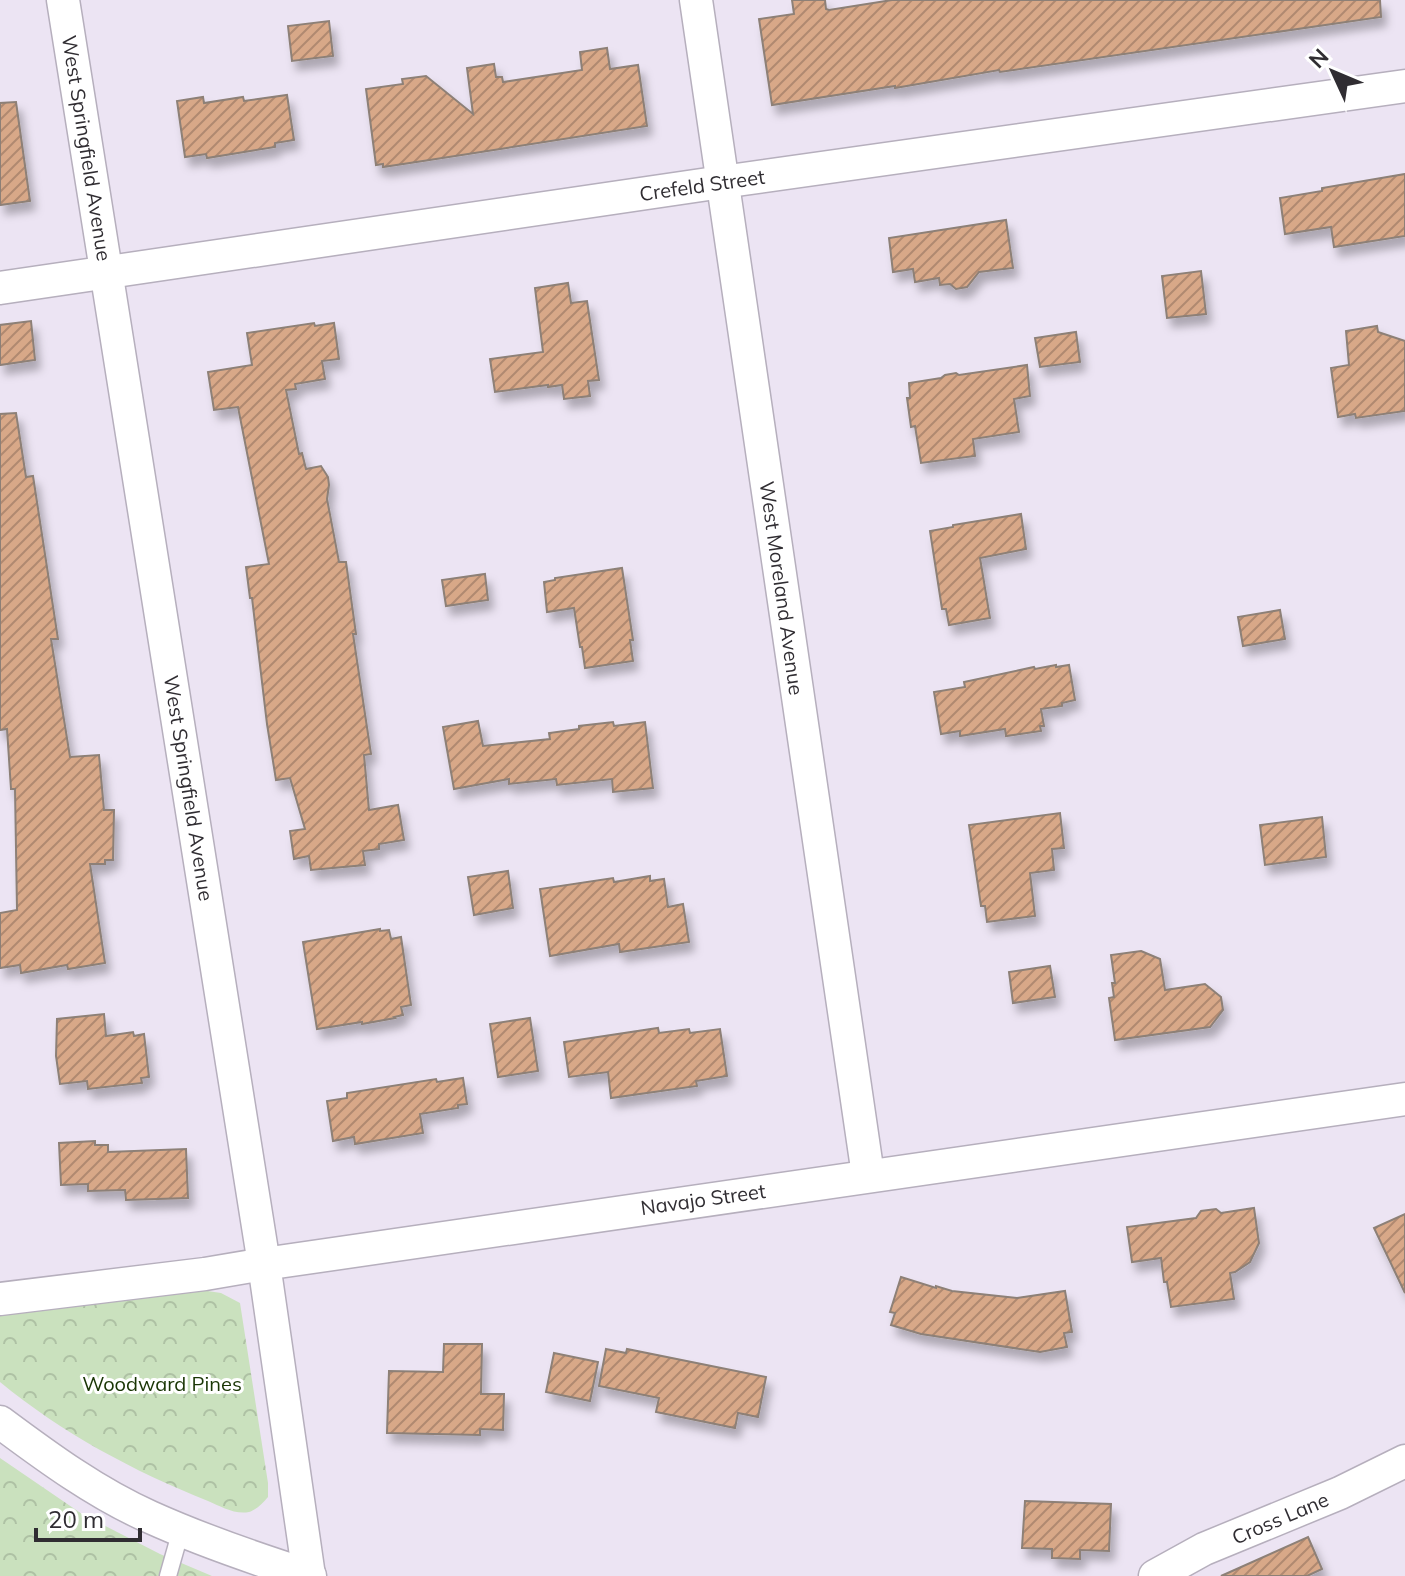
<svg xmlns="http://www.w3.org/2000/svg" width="1405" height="1576" font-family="Mulish,sans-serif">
	<defs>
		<pattern id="forest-crowns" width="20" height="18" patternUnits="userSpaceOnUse" patternTransform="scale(2)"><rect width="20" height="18" fill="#cae1be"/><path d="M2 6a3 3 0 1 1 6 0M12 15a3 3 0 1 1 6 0" fill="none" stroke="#aec1a4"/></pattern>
		<pattern id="building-hatch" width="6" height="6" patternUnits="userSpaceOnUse" patternTransform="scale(2)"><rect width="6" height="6" fill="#d8a888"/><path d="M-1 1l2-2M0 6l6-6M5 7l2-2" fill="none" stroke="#b08970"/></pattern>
		<filter id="shadow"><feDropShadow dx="5" dy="9" stdDeviation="4" flood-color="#0004"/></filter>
	</defs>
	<rect width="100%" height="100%" fill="#ece4f3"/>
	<g fill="url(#forest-crowns)">
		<path d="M201 1290 221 1293 240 1303 268 1483V1497C263 1503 256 1510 249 1512 235 1515 220 1506 208 1501 133 1471 62 1433 0 1382V1311Z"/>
		<path d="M0 1458 82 1514 160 1554 212 1576H0Z"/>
	</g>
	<g fill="url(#building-hatch)" stroke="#8d8077" stroke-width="2" filter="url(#shadow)">
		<path d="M792 0H825L826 9 829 10 892 0H1380L1381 17 1000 72 999 70 895 88V86L772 105 759 19 794 14Z"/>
		<path d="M329 21 333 56 292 61 288 26Z"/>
		<path d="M607 48 610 69 638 65 647 126 423 161 383 167V164L376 165 366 89 403 84 402 79 426 76 473 114 467 68 494 64 496 77H502L503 82 582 70 580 52Z"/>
		<path d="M287 95 294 140 275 143V147L207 158 206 154 185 157 177 101 203 97 204 103 243 97 244 101Z"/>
		<path d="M16 102 30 201 0 205V103Z"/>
		<path d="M1405 174V236L1334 247 1331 227 1285 234 1280 198 1322 191V188Z"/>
		<path d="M1006 220 1013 268 979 272 967 287 956 289 950 284 940 285 939 278 915 282 913 269 893 272 889 238Z"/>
		<path d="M1201 271 1206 314 1167 318 1162 276Z"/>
		<path d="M568 283 571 303 587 301 599 380 588 381 590 396 564 399 562 385 548 387V385L495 392 490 359 543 352 535 288Z"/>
		<path d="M31 321 35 360 0 365V325Z"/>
		<path d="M314 323 315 326 334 323 339 359 322 361 325 379 295 384 296 389 286 390 299 454 302 453 306 469 321 466 328 477 329 485 327 499 339 562H346L356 634H353L371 754 364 755 369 810 398 805 404 840 379 844V849L363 851 365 865 311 870 309 856 294 859 290 831 305 829 290 778 276 780 267 724 252 598H250L246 567 269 564 238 407 214 410 208 372 252 365 247 333Z"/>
		<path d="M1377 326 1378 332 1405 341V411L1356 418 1355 414 1338 417 1331 368 1349 365 1346 331Z"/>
		<path d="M1076 332 1080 362 1040 367 1035 338Z"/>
		<path d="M1027 365 1030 396 1014 399 1019 432 973 439 975 456 921 463 915 426 911 427 907 398H910L909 383 941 378 945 375 956 373 959 375Z"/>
		<path d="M16 413 26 477 33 476 58 639H51L70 757 99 755 104 810H114L113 860H105V864H90L105 963 68 969 67 965 21 973 20 965 0 968V913L17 910 15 789H11L7 729 0 730V414Z"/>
		<path d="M1021 514 1026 549 980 558 990 618 949 625 946 609H942L930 531 953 527V525Z"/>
		<path d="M622 568 633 640H630L633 661 585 668 582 647H580L574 608 547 612 544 582 555 580V578Z"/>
		<path d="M485 574 488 600 446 606 442 580Z"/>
		<path d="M1280 610 1285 639 1243 646 1238 617Z"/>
		<path d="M1056 665V667L1069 665 1075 700 1062 703V706L1041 709 1044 726H1040L1041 731 1006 736 1005 729 960 736V731L941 734 934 692 965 687 964 682 1034 667 1035 669Z"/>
		<path d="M478 721 483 746 550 739 549 733 579 729V726L613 722 614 726 645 722 653 788 613 792 612 779 557 785 556 779 509 784V779L454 789 443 727Z"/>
		<path d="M1060 813 1064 848 1052 849 1054 870 1030 873 1035 916 987 922 985 906H981L969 825Z"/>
		<path d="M1322 817 1326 857 1265 865 1260 825Z"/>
		<path d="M508 871 513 908 474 915 468 877Z"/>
		<path d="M650 876V881L664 879 668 907 683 904 689 942 620 952 619 944 550 956 540 889 613 878 614 882Z"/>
		<path d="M380 929V931L389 930 391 939 401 937 411 1005 401 1007 403 1015 394 1017 395 1018 362 1024V1022L317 1029 303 942Z"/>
		<path d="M1141 951 1160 959 1165 990 1205 984 1221 997 1223 1010 1210 1027 1115 1040 1109 998 1114 997 1112 983H1115L1111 955Z"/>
		<path d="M1050 966 1055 997 1013 1003 1009 972Z"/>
		<path d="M104 1014 106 1036 133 1032 134 1036 144 1034 149 1077 141 1078 142 1083 88 1089 87 1081 60 1084 56 1056 57 1019Z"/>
		<path d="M530 1018 538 1071 498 1077 490 1024Z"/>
		<path d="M658 1028 659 1033 689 1029 690 1033 720 1029 727 1076 696 1081 697 1086 611 1098 608 1072 569 1077 564 1042Z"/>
		<path d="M463 1078 467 1104 458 1105V1108L420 1114 423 1133 355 1144 354 1137 333 1141 327 1101 347 1098V1093L436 1079 437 1082Z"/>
		<path d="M95 1141V1145H108V1152L186 1149 188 1198 126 1200 125 1190 88 1191V1184L61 1185 59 1143Z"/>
		<path d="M1254 1208 1259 1243 1250 1262 1235 1272 1230 1273 1234 1299 1171 1307 1167 1282H1164L1161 1258 1132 1262 1127 1227 1196 1218 1201 1211 1216 1209 1221 1213Z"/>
		<path d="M1405 1214V1293L1374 1228Z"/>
		<path d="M901 1277 936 1288V1286L952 1291 1017 1298 1065 1291 1072 1332 1064 1333 1067 1347 1040 1352 921 1334 891 1325 895 1313 890 1312Z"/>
		<path d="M444 1344H482L481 1394H504L503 1430 480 1429V1435L387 1433 389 1371 443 1372Z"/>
		<path d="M606 1349 626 1353 627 1349 766 1377 758 1417 738 1413 735 1428 656 1412 659 1398 599 1386Z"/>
		<path d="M554 1353 598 1362 590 1401 546 1392Z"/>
		<path d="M1025 1501 1111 1504 1109 1551 1080 1550V1559L1052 1558V1549L1022 1548Z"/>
		<path d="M1308 1537 1322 1569 1307 1576H1221Z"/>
	</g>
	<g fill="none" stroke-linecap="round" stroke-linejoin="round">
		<g stroke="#b6afbd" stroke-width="19">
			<path id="lane" d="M168 1576 181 1530"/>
		</g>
		<g stroke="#b6afbd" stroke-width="35">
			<g id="street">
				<path d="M63 0 264 1264 309 1576"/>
				<path d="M696 0 868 1175"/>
				<path d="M0 288 722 182 1405 86"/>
				<path d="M0 1299 205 1274 264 1264 1405 1099"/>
				<path d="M0 1422C47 1457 96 1493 150 1517 201 1540 256 1559 310 1576"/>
				<path d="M1155 1576 1204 1549 1340 1493 1405 1461"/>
			</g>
		</g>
		<use href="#lane" stroke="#fff" stroke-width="16"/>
		<use href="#street" stroke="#fff" stroke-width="32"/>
	</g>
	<g text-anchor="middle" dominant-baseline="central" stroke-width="6" stroke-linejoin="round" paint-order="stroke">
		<g font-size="20" fill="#302d32" stroke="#fff">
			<text transform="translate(87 148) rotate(81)">West Springfield Avenue</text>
			<text transform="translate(702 185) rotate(-8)">Crefeld Street</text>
			<text transform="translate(782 588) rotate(82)">West Moreland Avenue</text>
			<text transform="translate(189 788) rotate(81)">West Springfield Avenue</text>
			<text transform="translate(703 1199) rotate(-8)">Navajo Street</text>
			<text transform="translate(1280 1518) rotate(-23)">Cross Lane</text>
		</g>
		<g font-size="20" fill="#193504" stroke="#fff">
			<text x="162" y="1383">Woodward Pines</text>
		</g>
	</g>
	<g transform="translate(1333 72) rotate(314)" stroke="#ffffff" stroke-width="6" paint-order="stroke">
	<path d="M0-6L14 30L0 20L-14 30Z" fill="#302d32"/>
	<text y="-12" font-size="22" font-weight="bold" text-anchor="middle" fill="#302d32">N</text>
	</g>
	<path d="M36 1528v12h104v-12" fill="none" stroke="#302d32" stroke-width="4"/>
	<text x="48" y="1528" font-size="24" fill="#302d32" stroke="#ffffff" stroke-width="6" paint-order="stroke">20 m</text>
</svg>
